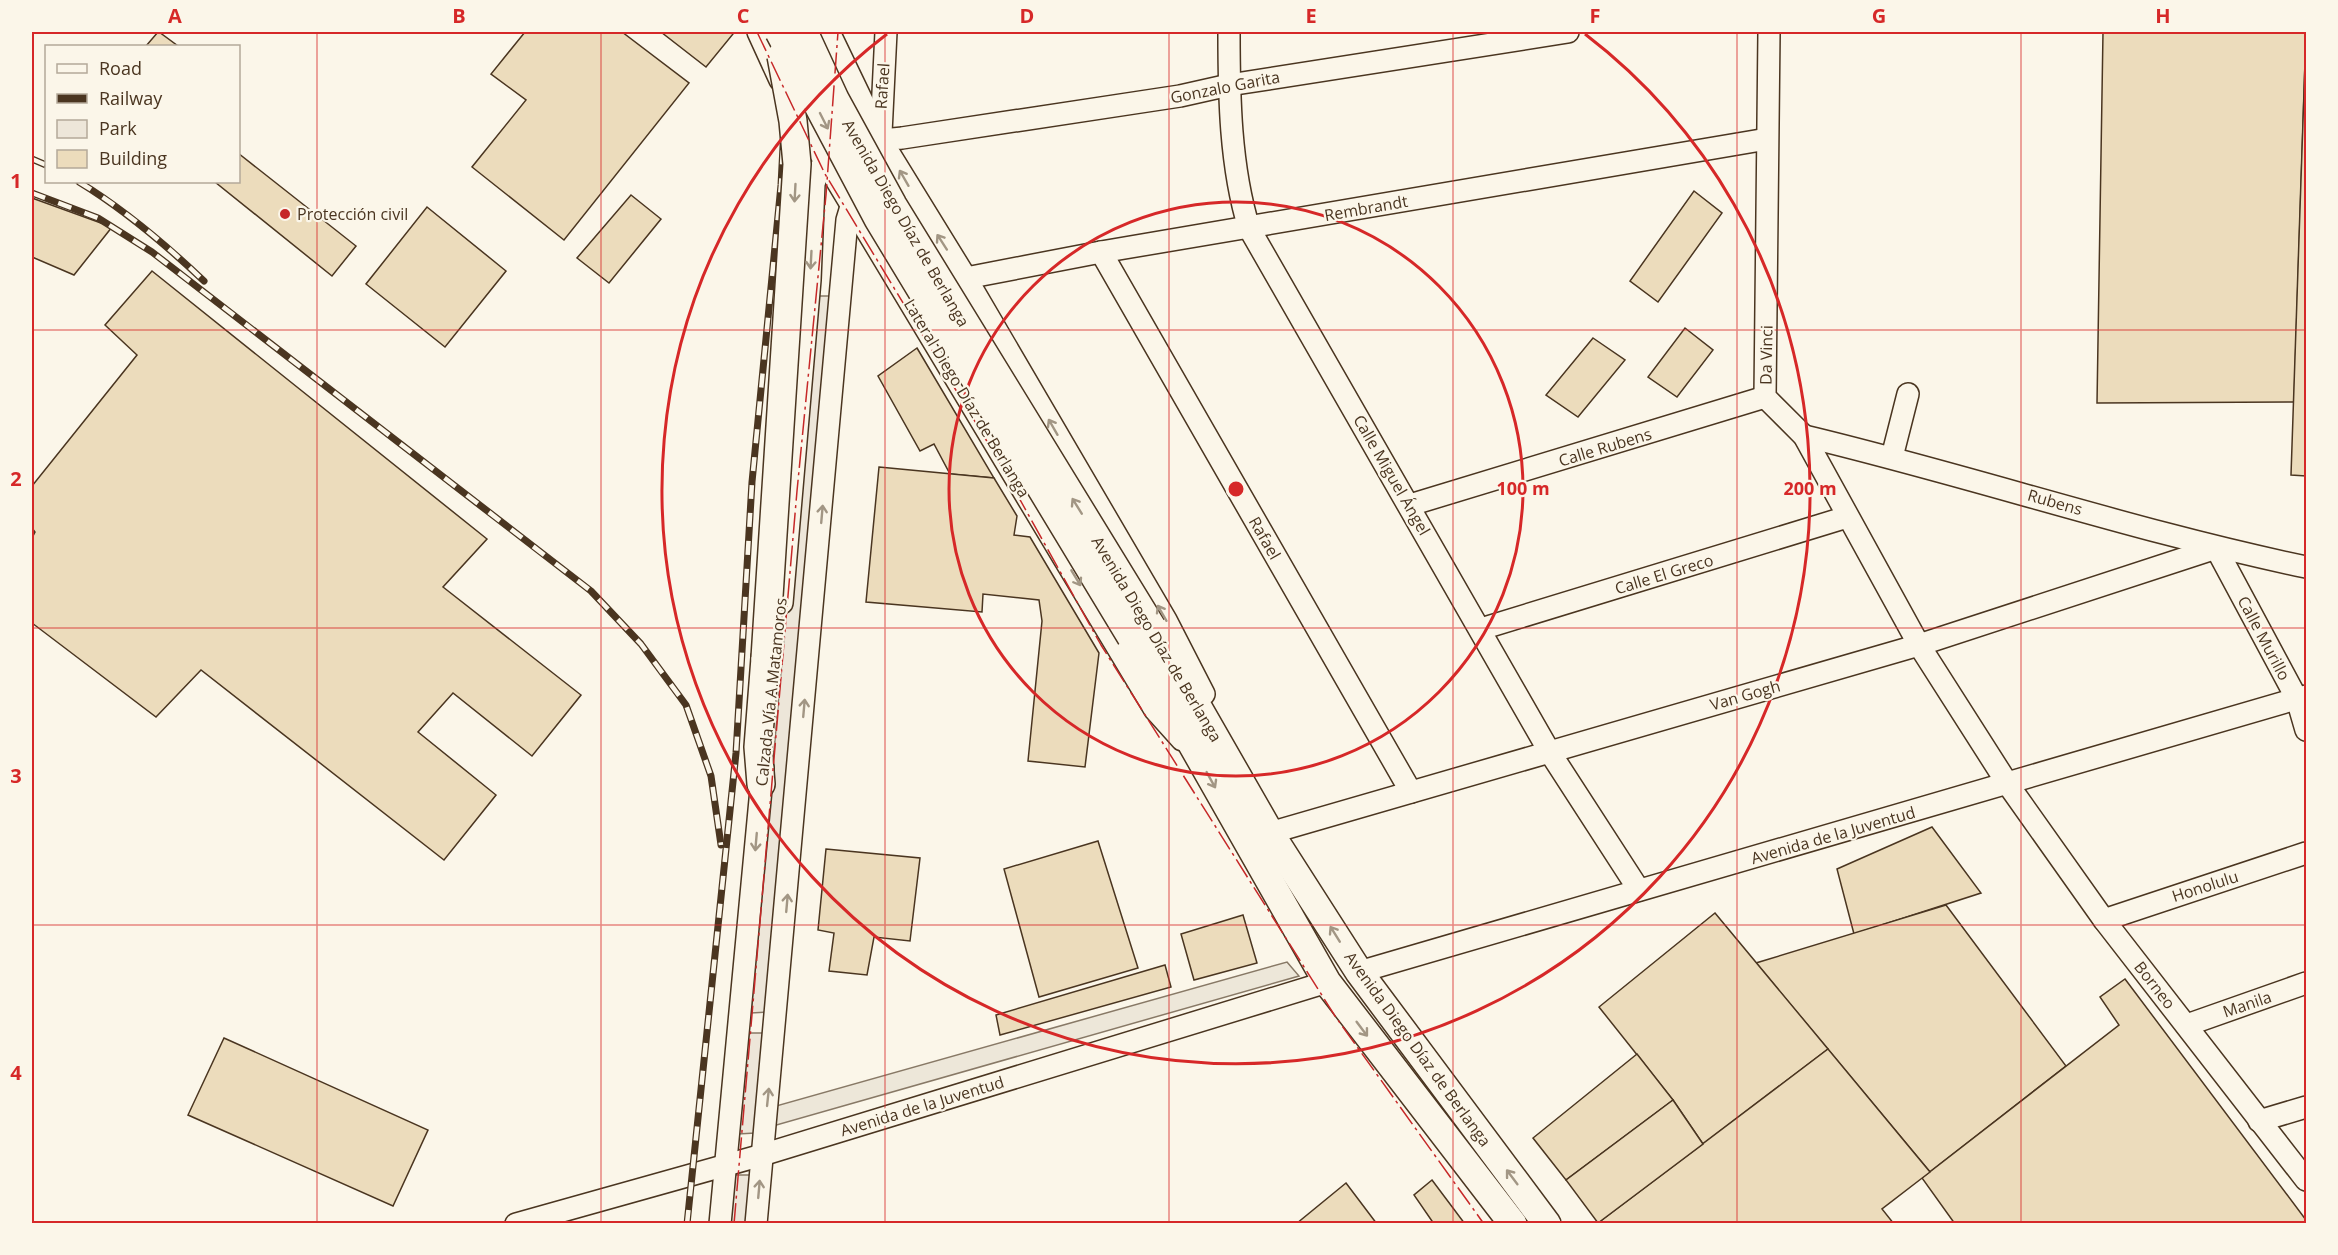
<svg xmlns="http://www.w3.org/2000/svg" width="2338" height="1255" font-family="'Open Sans',sans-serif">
	<rect width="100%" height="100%" fill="#fbf6e9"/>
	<g fill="#ede6d9" stroke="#887966" stroke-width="1.5">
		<path d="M814 296H832L767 1012 751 1013Z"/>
		<path d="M749 1033H766L755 1133 738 1134Z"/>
		<path d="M734 1175H752L748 1223 730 1224Z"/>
	</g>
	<path fill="#ede7d9" stroke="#887966" stroke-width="1.5" d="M1287 962 1299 976 773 1126 776 1106Z"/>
	<g fill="#ecdcbc" stroke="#4a3520" stroke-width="1.5">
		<path d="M158 32H159L178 46H146Z"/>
		<path d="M525 32H622L689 83 564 240 472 167 526 100 491 74Z"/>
		<path d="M661 32H730L733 34 706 67Z"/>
		<path d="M2103 32H2306L2294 402 2097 403Z"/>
		<path d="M2306 32V476L2291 475Z"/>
		<path d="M238 153 356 246 332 276 215 182H238Z"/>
		<path d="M1694 191 1722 213 1658 302 1630 281Z"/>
		<path d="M631 195 661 219 609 283 577 258Z"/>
		<path d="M32 198 112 227 74 275 32 257Z"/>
		<path d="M427 207 506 271 445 347 366 284Z"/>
		<path d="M152 271 487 539 443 587 581 695 532 756 453 693 418 732 496 795 444 860 201 670 156 717 32 623V538L35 532 32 528V486L137 355 105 325Z"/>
		<path d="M1685 328 1713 350 1677 397 1648 377Z"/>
		<path d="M1593 338 1625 360 1578 417 1546 395Z"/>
		<path d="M917 348 994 478 950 474 934 444 920 451 878 376Z"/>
		<path d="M879 467 994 478 1017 516 1014 535 1030 537 1099 653 1085 767 1028 761 1042 621 1039 600 983 594 982 612 866 602Z"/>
		<path d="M1932 827 1981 893 1854 934 1837 869Z"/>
		<path d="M1098 841 1138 968 1039 997 1004 869Z"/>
		<path d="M826 849 920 858 910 941 874 937 867 975 829 971 834 933 818 930Z"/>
		<path d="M1946 905 2066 1066 1930 1172 1756 963Z"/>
		<path d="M1715 913 1828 1049 1703 1144 1673 1100 1599 1007Z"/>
		<path d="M1243 915 1257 963 1194 980 1181 934Z"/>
		<path d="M1165 965 1171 987 1000 1035 996 1015Z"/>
		<path d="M2125 979 2306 1220V1224H1955L1922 1178 2119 1025 2100 997Z"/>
		<path d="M224 1038 428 1130 393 1206 188 1115Z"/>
		<path d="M1828 1049 1930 1172 1882 1209 1894 1224 1598 1223Z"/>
		<path d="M1637 1054 1673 1100 1566 1180 1533 1138Z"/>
		<path d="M1673 1100 1703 1144 1598 1223 1566 1180Z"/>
		<path d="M1432 1180 1465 1224H1434L1414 1195Z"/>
		<path d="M1346 1183 1377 1224H1296Z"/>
	</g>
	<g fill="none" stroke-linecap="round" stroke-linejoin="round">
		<g stroke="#4a3520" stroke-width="24">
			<g id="minor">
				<path d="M758 32 780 80"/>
				<path d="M829 32 881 140 966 278 1166 620 1204 694"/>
				<path d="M1229 32C1229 96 1230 166 1249 228L1549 751 1639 890"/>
				<path d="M1769 32 1765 397 1804 436 1919 645 2009 786 2104 920 2306 1180"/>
				<path d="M793 108 1155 710 1182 740"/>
				<path d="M881 133 886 32"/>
				<path d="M1101 252 1411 792"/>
				<path d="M966 278 1101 252 1767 139"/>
				<path d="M1804 436C1972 476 2137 532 2306 567"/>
				<path d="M1892 457 1908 394"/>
				<path d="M1410 505 1765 397"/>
				<path d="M2216 548 2297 699 2306 730"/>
				<path d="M782 603 810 280 814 184C824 143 868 141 902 138L1180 96 1229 85 1568 32"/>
				<path d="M1481 629 1847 517"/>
				<path d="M1270 833 1919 645 2216 548"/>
				<path d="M2104 920 2306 853"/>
				<path d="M1359 972C1675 881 1991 790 2306 696"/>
				<path d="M2187 1025 2306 983"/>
				<path d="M2259 1121 2306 1107"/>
				<path d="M516 1224 762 1155 1327 982"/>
				<path d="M720 1224 763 768"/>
				<path d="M756 1224 847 220 861 173"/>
			</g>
		</g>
		<g stroke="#4a3520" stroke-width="30">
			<g id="major">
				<path d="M1152 627 1270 833 1359 972 1547 1224"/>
				<path d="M1131 637 1327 982 1513 1224"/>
				<path d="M761 784 758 747 765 658"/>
			</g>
		</g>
		<use href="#minor" stroke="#fbf6e9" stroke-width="21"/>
		<use href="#major" stroke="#fbf6e9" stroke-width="27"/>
		<g stroke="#4a3520" stroke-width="7">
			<g id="rail">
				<path d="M32 159 46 165"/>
				<path d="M79 182C125 210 165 244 204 281"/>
				<path d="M32 193 98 218 152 252 591 591 641 644 686 705 711 776 721 845"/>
				<path d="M687 1224 736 753 752 482 781 185 786 89"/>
			</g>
		</g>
		<use href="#rail" stroke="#fbf6e9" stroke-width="4.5" stroke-dasharray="14" stroke-linecap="butt"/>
		<g stroke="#4a3520" stroke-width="30" stroke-linecap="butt">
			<g id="major-bridge">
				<path d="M779 32 878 219 1131 637"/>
				<path d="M804 32 835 99 893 205 1152 627"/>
				<path d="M765 658 797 164 793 121 781 56"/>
			</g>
		</g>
		<use href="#major-bridge" stroke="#fbf6e9" stroke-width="27"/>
		<g stroke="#c62828" stroke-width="1.5" stroke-dasharray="21 4.5 3 4.5" stroke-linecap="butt">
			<path d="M757 32 825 174 994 453 1101 645 1335 1016 1484 1224"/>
			<path d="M734 1224 797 491 826 195 838 32"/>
		</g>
	</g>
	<defs><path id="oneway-shaft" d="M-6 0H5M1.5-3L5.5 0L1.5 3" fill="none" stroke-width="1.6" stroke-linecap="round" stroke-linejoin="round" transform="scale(1.5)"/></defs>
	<g stroke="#a29684">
		<use href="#oneway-shaft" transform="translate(824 121) rotate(63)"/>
		<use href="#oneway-shaft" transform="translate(904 178) rotate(-120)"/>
		<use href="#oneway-shaft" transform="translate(795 193) rotate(93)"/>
		<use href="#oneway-shaft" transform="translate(942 242) rotate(-123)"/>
		<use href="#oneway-shaft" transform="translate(811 260) rotate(93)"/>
		<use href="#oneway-shaft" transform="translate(1053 427) rotate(-120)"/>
		<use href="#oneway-shaft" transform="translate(1077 506) rotate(-122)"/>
		<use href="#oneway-shaft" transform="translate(822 514) rotate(-85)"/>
		<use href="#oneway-shaft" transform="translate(1076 578) rotate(59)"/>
		<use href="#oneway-shaft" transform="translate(1162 613) rotate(-120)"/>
		<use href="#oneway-shaft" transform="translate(804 708) rotate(-85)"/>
		<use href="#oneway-shaft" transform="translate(1211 780) rotate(61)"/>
		<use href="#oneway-shaft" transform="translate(756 842) rotate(95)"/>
		<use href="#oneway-shaft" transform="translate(787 903) rotate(-85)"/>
		<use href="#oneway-shaft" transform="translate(1335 934) rotate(-122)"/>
		<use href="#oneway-shaft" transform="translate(1362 1029) rotate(53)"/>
		<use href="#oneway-shaft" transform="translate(768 1097) rotate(-84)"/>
		<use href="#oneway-shaft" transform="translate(1512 1177) rotate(-127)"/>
		<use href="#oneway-shaft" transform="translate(759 1189) rotate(-85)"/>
	</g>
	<path fill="none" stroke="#d62828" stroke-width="1.5" stroke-opacity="0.55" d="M317 32V1224M601 32V1224M885 32V1224M1169 32V1224M1453 32V1224M1737 32V1224M2021 32V1224M32 330H2306M32 628H2306M32 925H2306"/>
	<g fill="none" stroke="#d62828" stroke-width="3">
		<circle cx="1236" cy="489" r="287"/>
		<path d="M1585 34A574 574 0 1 1 887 34"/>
	</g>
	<circle fill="#c62828" stroke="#fbf6e9" stroke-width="2" cx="285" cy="214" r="6"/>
	<g text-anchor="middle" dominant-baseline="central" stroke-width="4.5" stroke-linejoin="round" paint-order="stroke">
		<g font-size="16" fill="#4a3520" stroke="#fbf6e9">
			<text transform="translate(882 86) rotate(-86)">Rafael</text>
			<text transform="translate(1225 87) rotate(-11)">Gonzalo Garita</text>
			<text transform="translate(1366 208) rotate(-10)">Rembrandt</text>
			<text transform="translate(906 223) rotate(60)">Avenida Diego Díaz de Berlanga</text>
			<text transform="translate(1766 355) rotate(-89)">Da Vinci</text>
			<text transform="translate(967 398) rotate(59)">Lateral Diego Díaz de Berlanga</text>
			<text transform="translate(1605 447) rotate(-17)">Calle Rubens</text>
			<text transform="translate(1392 475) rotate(60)">Calle Miguel Ángel</text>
			<text transform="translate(2055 502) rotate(16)">Rubens</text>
			<text transform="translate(1265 538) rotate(60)">Rafael</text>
			<text transform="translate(1664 574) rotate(-17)">Calle El Greco</text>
			<text transform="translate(2264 638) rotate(62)">Calle Murillo</text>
			<text transform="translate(1157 639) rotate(59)">Avenida Diego Díaz de Berlanga</text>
			<text transform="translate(771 692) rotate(-84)">Calzada Vía A Matamoros</text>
			<text transform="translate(1745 695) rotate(-16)">Van Gogh</text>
			<text transform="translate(1833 835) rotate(-16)">Avenida de la Juventud</text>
			<text transform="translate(2205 886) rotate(-18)">Honolulu</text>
			<text transform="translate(2155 985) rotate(52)">Borneo</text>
			<text transform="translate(2247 1004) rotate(-19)">Manila</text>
			<text transform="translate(1418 1049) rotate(54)">Avenida Diego Díaz de Berlanga</text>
			<text transform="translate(922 1106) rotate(-17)">Avenida de la Juventud</text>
		</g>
		<g font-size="16" fill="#4a3520" stroke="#fbf6e9" text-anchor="start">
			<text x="297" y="214">Protección civil</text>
		</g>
	</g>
	<circle cx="1236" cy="489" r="9" fill="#d62828" stroke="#fbf6e9" stroke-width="3"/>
	<g font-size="18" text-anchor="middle" font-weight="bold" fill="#d62828" stroke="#fbf6e9" stroke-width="4.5" stroke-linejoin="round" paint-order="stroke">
		<text x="1523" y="495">100 m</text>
		<text x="1810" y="495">200 m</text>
	</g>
	<rect width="2338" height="1255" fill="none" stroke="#fbf6e9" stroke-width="66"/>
	<rect x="45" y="45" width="195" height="138" fill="#fbf6e9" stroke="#b4a999" stroke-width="1.5"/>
	<rect x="57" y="64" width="30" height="9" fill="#fbf6e9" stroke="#b4a999" stroke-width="1.5"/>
	<text x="99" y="75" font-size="18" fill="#4a3520">Road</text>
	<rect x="57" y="94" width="30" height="9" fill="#4a3520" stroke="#b4a999" stroke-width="1.5"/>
	<text x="99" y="105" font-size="18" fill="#4a3520">Railway</text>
	<rect x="57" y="120" width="30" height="18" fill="#ede6d9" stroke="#b4a999" stroke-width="1.5"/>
	<text x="99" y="135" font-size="18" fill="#4a3520">Park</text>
	<rect x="57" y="150" width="30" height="18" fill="#ecdcbc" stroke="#b4a999" stroke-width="1.5"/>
	<text x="99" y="165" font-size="18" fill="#4a3520">Building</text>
	<rect x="33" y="33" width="2272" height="1189" fill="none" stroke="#d62828" stroke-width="2"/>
	<g font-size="20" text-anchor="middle" font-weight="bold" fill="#d62828">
		<text x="175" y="23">A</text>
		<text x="459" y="23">B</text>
		<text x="743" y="23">C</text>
		<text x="1027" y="23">D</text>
		<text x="1311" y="23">E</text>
		<text x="1595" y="23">F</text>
		<text x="1879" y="23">G</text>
		<text x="2163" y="23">H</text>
		<text x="16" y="188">1</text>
		<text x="16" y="486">2</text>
		<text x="16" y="783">3</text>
		<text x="16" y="1080">4</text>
	</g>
</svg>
